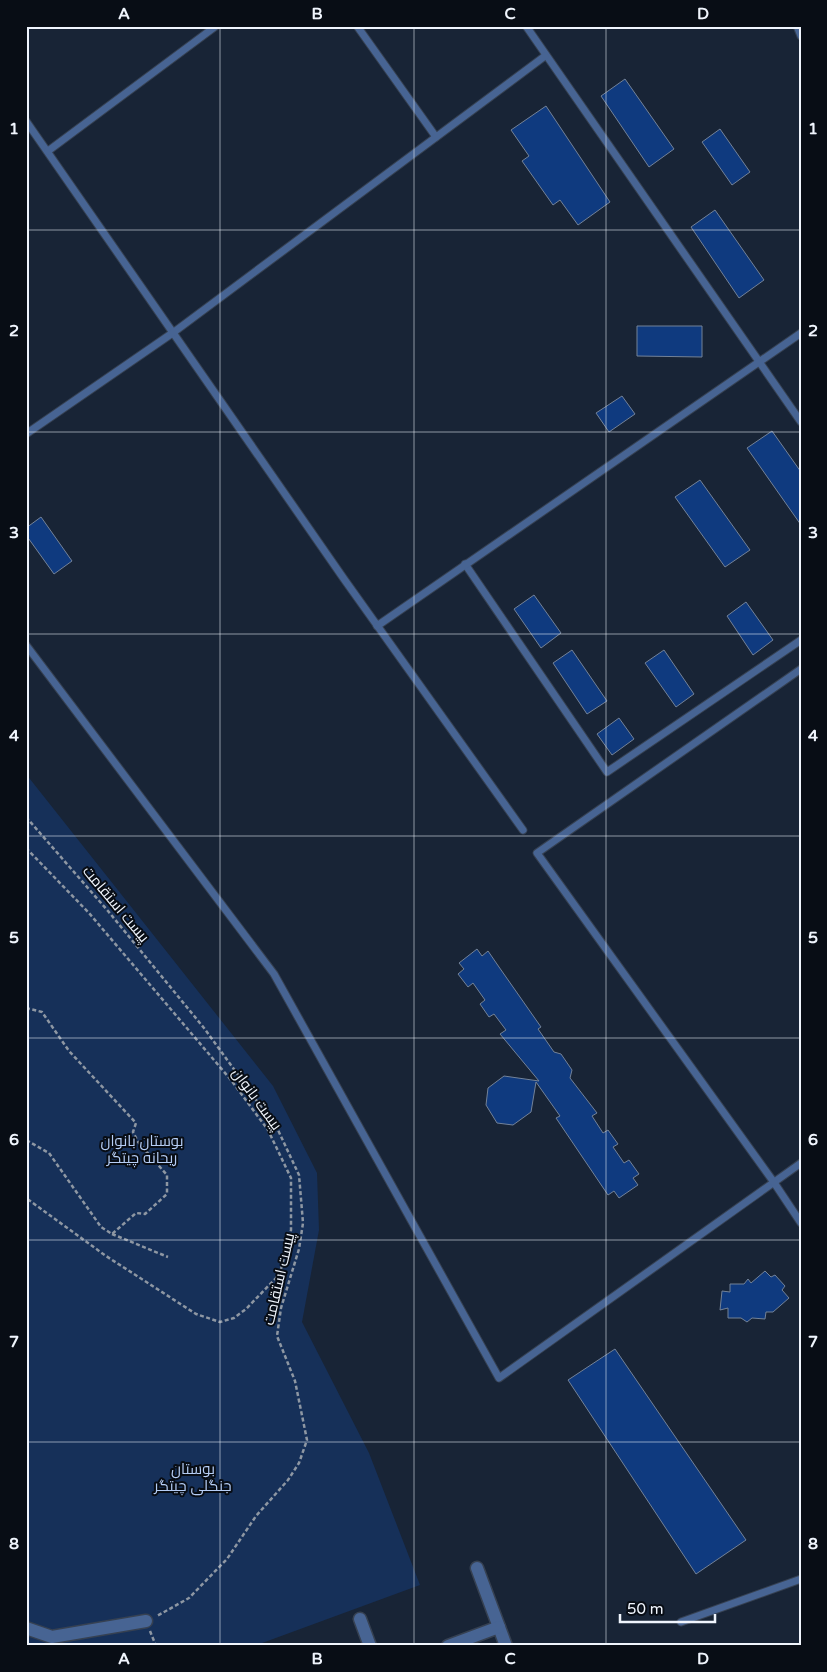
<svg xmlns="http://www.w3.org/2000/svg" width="827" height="1672" font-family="'Varela Round',Cairo,sans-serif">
	<rect width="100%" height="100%" fill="#182436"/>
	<path fill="#163059" d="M26 774 273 1086 317 1173 319 1230 302 1322 369 1453 420 1585 254 1646H26Z"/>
	<g fill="#0f3a7f" stroke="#738298">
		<path d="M625 79 674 149 649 167 601 96Z"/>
		<path d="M546 106 610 202 578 225 560 200 553 205 522 161 529 156 511 130Z"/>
		<path d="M720 129 750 172 732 185 702 142Z"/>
		<path d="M715 210 764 280 739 298 691 227Z"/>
		<path d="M637 326H702V357L637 356Z"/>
		<path d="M622 396 635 414 609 432 596 413Z"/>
		<path d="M772 431 801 472V525L747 448Z"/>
		<path d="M700 480 750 550 725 567 675 497Z"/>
		<path d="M41 517 72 561 54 574 26 535V528Z"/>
		<path d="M534 595 561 633 541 648 514 609Z"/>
		<path d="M746 602 773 640 753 655 727 616Z"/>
		<path d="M572 650 607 701 587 714 553 663Z"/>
		<path d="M664 650 694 694 676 707 645 663Z"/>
		<path d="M619 718 634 739 612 755 597 734Z"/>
		<path d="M477 949 482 956 488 951 499 967 541 1027 538 1029 554 1052 561 1054 572 1070 570 1078 597 1113 592 1116 603 1133 608 1130 618 1144 613 1147 624 1163 629 1160 639 1174 633 1178 638 1185 619 1198 614 1191 608 1195 556 1118 560 1116 536 1082 531 1112 513 1125 497 1123 486 1105 488 1088 504 1076 539 1081 500 1034 506 1030 494 1014 489 1017 480 1004 485 1000 473 983 468 987 458 974 464 969 459 963Z"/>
		<path d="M765 1271 771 1277 775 1275 785 1286 782 1290 789 1298 773 1312H766L765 1319 752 1318 747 1322 741 1318H728V1308L720 1310 722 1291 730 1292V1284H744L748 1279 751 1283Z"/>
		<path d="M615 1349 746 1540 696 1574 568 1380Z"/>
	</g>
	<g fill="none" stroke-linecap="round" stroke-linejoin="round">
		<g stroke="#364152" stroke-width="9">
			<g id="lane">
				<path d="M357 26 436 137"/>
				<path d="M526 26 801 422"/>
				<path d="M797 26 801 36"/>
				<path d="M26 121 344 579 523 830"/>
				<path d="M48 151 216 26"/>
				<path d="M26 434 174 332 545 56"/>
				<path d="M465 564 607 772 801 640"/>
				<path d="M377 626 801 333"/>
				<path d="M26 645 274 974 499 1378 801 1163"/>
				<path d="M801 669 537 853 773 1181 801 1223"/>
				<path d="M681 1622 801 1579"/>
			</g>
		</g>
		<g stroke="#364152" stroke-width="15">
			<g id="street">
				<path d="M477 1568 506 1646"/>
				<path d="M360 1619 370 1646"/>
				<path d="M26 1628 52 1637 146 1621"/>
				<path d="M448 1646 499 1627"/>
			</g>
		</g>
		<g stroke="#8e97a3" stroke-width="2.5" stroke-dasharray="4 2.5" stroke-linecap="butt">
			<path d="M26 817 108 911 204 1028 278 1130 299 1175 303 1223 299 1249 281 1308 277 1336 295 1381 307 1440 299 1463 288 1480 256 1516 227 1559 189 1598 157 1616"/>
			<path d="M26 848 89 913 231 1080 268 1130 291 1178V1230L281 1269 276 1278 246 1309 234 1318 220 1322 196 1314 106 1256 26 1198"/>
			<path d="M26 1008 42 1012 69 1051 136 1123 133 1132 138 1142 167 1175V1194L145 1214 136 1213 112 1234 101 1227 49 1153 26 1140"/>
			<path d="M112 1234 168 1257"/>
			<path d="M150 1631 156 1646"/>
		</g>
		<use href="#lane" stroke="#476493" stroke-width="7"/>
		<use href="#street" stroke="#476493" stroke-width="12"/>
	</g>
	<path fill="none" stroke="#f0f5fd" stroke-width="1" stroke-opacity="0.55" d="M220 26V1646M414 26V1646M606 26V1646M26 230H801M26 432H801M26 634H801M26 836H801M26 1038H801M26 1240H801M26 1442H801"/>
	<g text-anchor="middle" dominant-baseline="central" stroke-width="4" stroke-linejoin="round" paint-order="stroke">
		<g font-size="15" fill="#f0f5fd" stroke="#080d15">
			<text transform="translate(116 904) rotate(50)">پیست استقامت</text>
			<text transform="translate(257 1099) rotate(54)">پیست بانوان</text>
			<text transform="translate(279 1279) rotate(-77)">پیست استقامت</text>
		</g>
		<g font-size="15" fill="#b6cef6" stroke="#080d15">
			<text x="142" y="1141">بوستان بانوان<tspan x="142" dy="17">ریحانه چیتگر</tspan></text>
			<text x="193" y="1469">بوستان<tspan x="193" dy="17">جنگلی چیتگر</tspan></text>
		</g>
	</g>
	<rect width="827" height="1672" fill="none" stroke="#080d15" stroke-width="55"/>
	<path d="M620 1614v8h95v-8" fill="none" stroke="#f0f5fd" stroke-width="2.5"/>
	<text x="627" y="1614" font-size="15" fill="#f0f5fd" stroke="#080d15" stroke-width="4" paint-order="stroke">50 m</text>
	<rect x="28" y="28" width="772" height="1616" fill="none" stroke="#f0f5fd" stroke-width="2"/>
	<g font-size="16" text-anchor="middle" font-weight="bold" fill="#f0f5fd">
		<text x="124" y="19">A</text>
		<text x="317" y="19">B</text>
		<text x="510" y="19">C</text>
		<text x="703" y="19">D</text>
		<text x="14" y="134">1</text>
		<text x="813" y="134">1</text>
		<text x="14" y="336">2</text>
		<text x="813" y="336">2</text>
		<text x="14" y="538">3</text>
		<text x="813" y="538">3</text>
		<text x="14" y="741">4</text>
		<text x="813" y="741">4</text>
		<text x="14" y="943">5</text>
		<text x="813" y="943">5</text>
		<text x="14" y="1145">6</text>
		<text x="813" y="1145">6</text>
		<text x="14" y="1347">7</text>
		<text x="813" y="1347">7</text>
		<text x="14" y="1549">8</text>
		<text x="813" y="1549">8</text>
		<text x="124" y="1664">A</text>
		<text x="317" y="1664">B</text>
		<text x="510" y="1664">C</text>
		<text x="703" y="1664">D</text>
	</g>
</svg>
